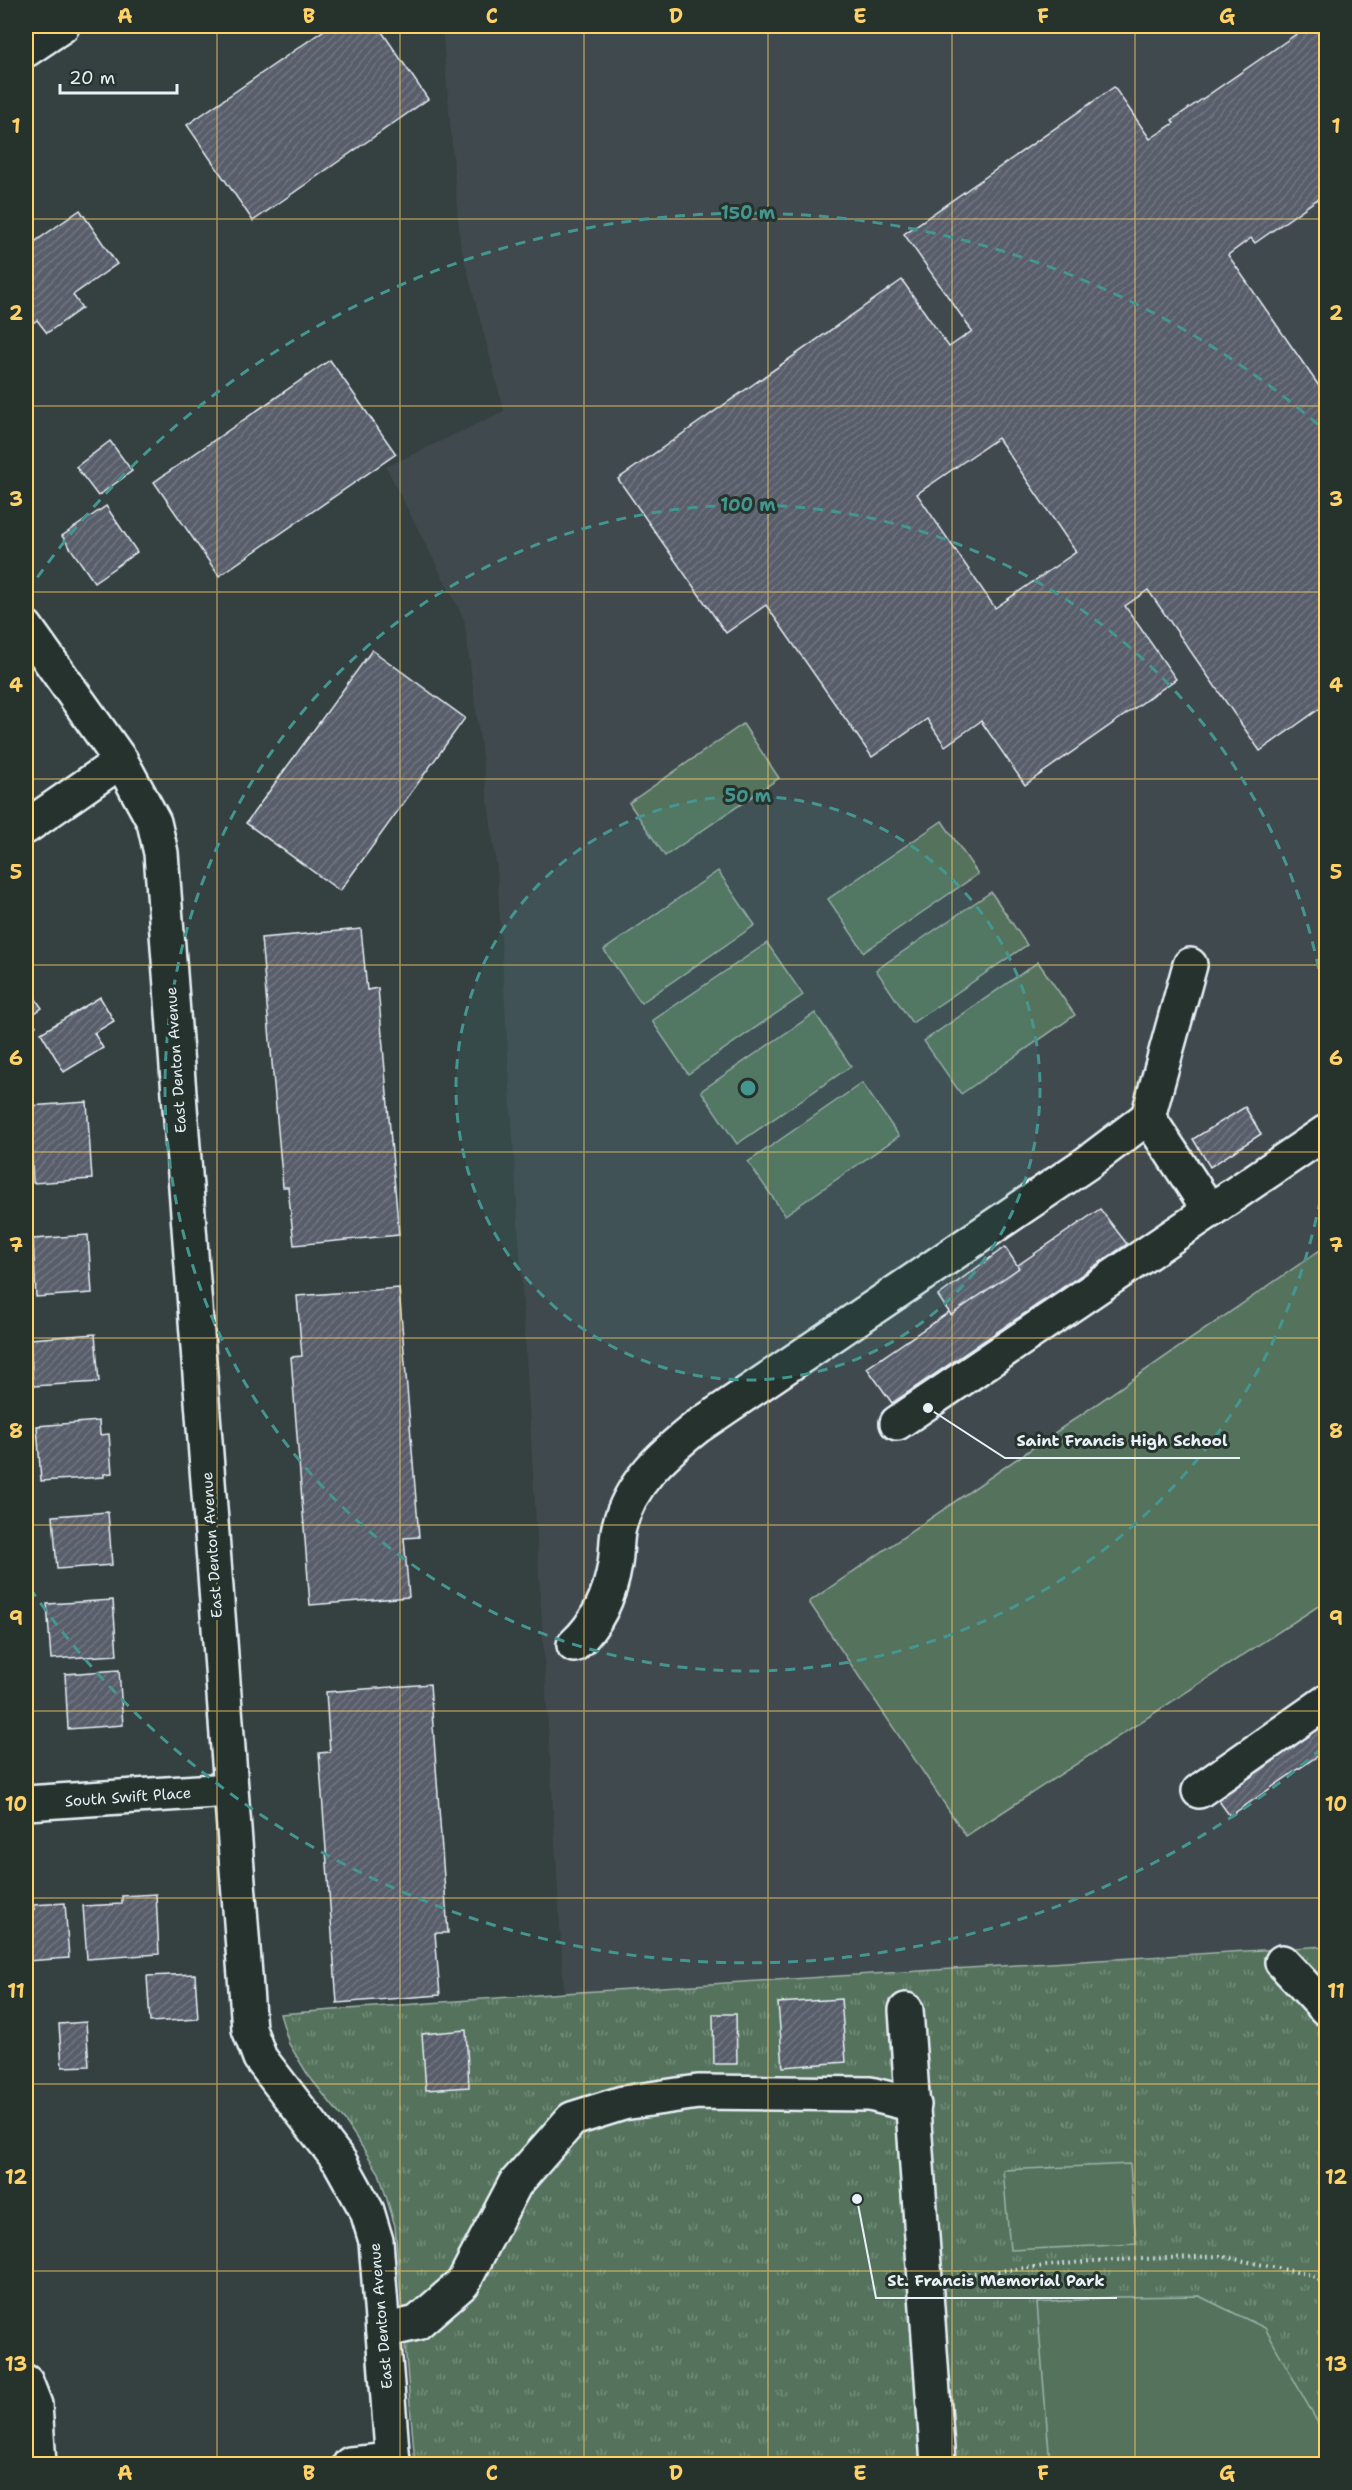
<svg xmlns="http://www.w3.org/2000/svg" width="1352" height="2490" font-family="'Shantell Sans',sans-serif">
	<defs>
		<pattern id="grass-tufts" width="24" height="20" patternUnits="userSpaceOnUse" patternTransform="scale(1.5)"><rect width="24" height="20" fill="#54735c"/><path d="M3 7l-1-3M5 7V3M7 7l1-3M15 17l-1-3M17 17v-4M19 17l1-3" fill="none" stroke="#758e7c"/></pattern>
		<pattern id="building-hatch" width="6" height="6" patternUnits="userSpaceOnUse" patternTransform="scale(1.5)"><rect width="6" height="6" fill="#595d6b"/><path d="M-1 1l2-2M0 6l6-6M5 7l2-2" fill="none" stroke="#717581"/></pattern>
	</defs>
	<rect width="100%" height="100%" fill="#354040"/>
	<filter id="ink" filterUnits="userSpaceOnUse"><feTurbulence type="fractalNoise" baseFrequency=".0167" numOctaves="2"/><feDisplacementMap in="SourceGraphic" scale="12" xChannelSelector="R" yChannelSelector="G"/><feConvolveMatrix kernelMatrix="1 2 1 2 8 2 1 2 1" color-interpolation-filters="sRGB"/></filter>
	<g filter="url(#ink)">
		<path fill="#40494d" d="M442 26H1326V1946L564 1993 497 871 464 619 386 467 504 411 460 243Z"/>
		<path fill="url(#grass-tufts)" stroke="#9eb2aa" stroke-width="1.5" d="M1326 1946V2464H415L395 2226 379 2173 348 2125 308 2075 289 2044 280 2014 564 1993Z"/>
		<g fill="#54735c" stroke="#9eb2aa" stroke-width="1.5">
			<path d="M743 724 779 778 665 856 629 803Z"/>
			<path d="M942 821 978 874 864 952 828 899Z"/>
			<path d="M718 871 755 925 641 1003 604 950Z"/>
			<path d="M991 892 1027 945 912 1023 876 970Z"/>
			<path d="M767 943 803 995 688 1074 652 1021Z"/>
			<path d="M1038 962 1075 1015 961 1094 924 1041Z"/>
			<path d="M815 1013 851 1066 737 1144 701 1091Z"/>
			<path d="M862 1083 899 1136 785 1215 748 1162Z"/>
			<path d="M1326 1246V1601L966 1836 809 1602Z"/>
			<path d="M1130 2164 1136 2244 1010 2250 1003 2170Z"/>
			<path d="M1199 2296 1265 2328 1319 2425 1325 2464H1050L1037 2303 1118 2297Z"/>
		</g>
		<g fill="url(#building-hatch)" stroke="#e8f1f8" stroke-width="1.5" fill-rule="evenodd">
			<path d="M330 26H378L428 99 253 221 187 125Z"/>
			<path d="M1308 26H1326V193L1255 243 1251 238 1228 255 1326 396V704L1260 751 1148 590 1125 606 1176 679 1025 785 981 721 945 746 927 719 872 757 766 605 726 633 618 479 902 280 949 347 972 331 904 234 1114 87 1150 139 1174 123 1172 120ZM998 438 1076 552 995 608 917 494Z"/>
			<path d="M80 210 117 264 73 295 82 308 47 333 37 320 26 328V265L31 261 26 254V248Z"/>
			<path d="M330 360 396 454 219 576 154 482Z"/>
			<path d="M110 441 132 471 98 496 76 467Z"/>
			<path d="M106 506 137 552 94 582 62 536Z"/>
			<path d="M372 650 465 718 340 891 246 823Z"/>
			<path d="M361 929 367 990 378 988 399 1235 294 1245 288 1187H283L261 938Z"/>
			<path d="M26 985 42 1008 29 1017 36 1026 26 1034Z"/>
			<path d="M100 997 114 1021 94 1033 103 1048 64 1072 41 1033Z"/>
			<path d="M87 1102 92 1179 33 1183 29 1106Z"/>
			<path d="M1245 1107 1261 1134 1210 1167 1193 1139Z"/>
			<path d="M1100 1209 1127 1244 892 1403 867 1368Z"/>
			<path d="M88 1235 92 1293 36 1297 33 1239Z"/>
			<path d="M1005 1247 1019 1268 951 1315 938 1296Z"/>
			<path d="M399 1288 419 1537 404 1538 409 1597 310 1605 291 1357 302 1356 297 1296Z"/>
			<path d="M95 1334 99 1382 33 1386 30 1339Z"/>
			<path d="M99 1421 100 1435 109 1434 112 1473 104 1474V1477L41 1481 37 1426Z"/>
			<path d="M108 1512 112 1565 57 1569 53 1516Z"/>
			<path d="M113 1600 117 1655 51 1659 47 1604Z"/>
			<path d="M119 1670 123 1725 68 1729 65 1674Z"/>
			<path d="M430 1684 448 1933H435L440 1995 337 2003 319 1753 330 1752 326 1692Z"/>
			<path d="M1326 1721V1750L1230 1816 1216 1797Z"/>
			<path d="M156 1894 159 1954 87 1959 83 1906 122 1904V1896Z"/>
			<path d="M65 1903 69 1958 26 1961V1909H34L33 1905Z"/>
			<path d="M195 1974 198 2019 150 2022 147 1976Z"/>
			<path d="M841 1999 846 2062 783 2067 778 2003Z"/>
			<path d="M713 2014H736L737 2064H714Z"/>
			<path d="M86 2022 89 2066 62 2067 59 2024Z"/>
			<path d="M466 2030 469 2087 426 2090 422 2034Z"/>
		</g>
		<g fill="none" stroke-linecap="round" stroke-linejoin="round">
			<g stroke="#e8f1f8" stroke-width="38">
				<g id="minor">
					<path d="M26 627 121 761 154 822 161 853 249 2029 260 2058 340 2162 367 2211 376 2241 393 2464"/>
					<path d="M26 827 121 761"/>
					<path d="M1148 1117 1190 965"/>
					<path d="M897 1423 1326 1132"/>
					<path d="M574 1645C598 1623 610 1596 615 1564 617 1552 616 1539 619 1527 630 1483 663 1454 697 1427L1087 1163 1148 1117 1210 1211"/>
					<path d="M1199 1791 1326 1702"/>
					<path d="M26 1803 230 1790"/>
					<path d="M1282 1962 1326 2009"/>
					<path d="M906 2010 938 2464"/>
					<path d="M383 2331 417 2323 463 2283 515 2184 572 2119 623 2103 698 2092 870 2094 914 2105"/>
					<path d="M26 2382 35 2405 39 2464"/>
					<path d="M350 2464 393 2460"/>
				</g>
			</g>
			<g stroke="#e8f1f8" stroke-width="38">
				<path id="major" d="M26 50 62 26"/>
			</g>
			<path stroke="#e8f1f8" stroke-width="4" stroke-dasharray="1.5 4.5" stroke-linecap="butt" d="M962 2275 1092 2261 1220 2256 1311 2275 1326 2284"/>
			<use href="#minor" stroke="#26332d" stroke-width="33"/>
			<use href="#major" stroke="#26332d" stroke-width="33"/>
		</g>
	</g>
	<path fill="none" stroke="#ffd166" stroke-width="1.5" stroke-opacity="0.55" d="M217 26V2464M400 26V2464M584 26V2464M768 26V2464M952 26V2464M1135 26V2464M26 219H1326M26 406H1326M26 592H1326M26 779H1326M26 965H1326M26 1152H1326M26 1338H1326M26 1525H1326M26 1711H1326M26 1898H1326M26 2084H1326M26 2271H1326"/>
	<circle cx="748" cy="1088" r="292" fill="#459590" fill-opacity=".12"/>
	<g fill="none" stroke="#459590" stroke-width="3" stroke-dasharray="10 8">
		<circle cx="748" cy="1088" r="292"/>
		<path d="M1326 1164A583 583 0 1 1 1326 1012"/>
		<path d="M1322 1748A875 875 0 0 1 27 1584M27 592A875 875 0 0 1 1322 428"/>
	</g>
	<g text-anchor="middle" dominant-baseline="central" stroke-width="6" stroke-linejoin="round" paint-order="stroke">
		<g font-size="15" fill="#e8f1f8" stroke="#26332d">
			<text transform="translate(176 1060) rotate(-94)">East Denton Avenue</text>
			<text transform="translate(212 1545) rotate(-94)">East Denton Avenue</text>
			<text transform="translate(128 1797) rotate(-4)">South Swift Place</text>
			<text transform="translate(381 2316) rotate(-95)">East Denton Avenue</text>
		</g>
	</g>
	<circle cx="748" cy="1088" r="9" fill="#459590" stroke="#26332d" stroke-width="3"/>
	<g font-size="18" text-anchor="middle" font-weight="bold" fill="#459590" stroke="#26332d" stroke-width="6" stroke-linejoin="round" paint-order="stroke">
		<text x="748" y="219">150 m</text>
		<text x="748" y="511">100 m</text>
		<text x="748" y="802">50 m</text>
	</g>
	<path fill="none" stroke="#e8f1f8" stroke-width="2" d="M928 1408L1005 1458H1240M857 2199L876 2298H1117"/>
	<g fill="#e8f1f8" stroke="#26332d" stroke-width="2">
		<circle cx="928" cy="1408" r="6"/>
		<circle cx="857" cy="2199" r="6"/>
	</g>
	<g font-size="16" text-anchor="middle" font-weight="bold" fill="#e8f1f8" stroke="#26332d" stroke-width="6" stroke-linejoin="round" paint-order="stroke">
		<text x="1122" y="1446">Saint Francis High School</text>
		<text x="996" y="2286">St. Francis Memorial Park</text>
	</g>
	<rect width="1352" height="2490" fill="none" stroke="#26332d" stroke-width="66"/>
	<path d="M60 84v9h117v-9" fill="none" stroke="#e8f1f8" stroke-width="3"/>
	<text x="69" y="84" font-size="18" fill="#e8f1f8" stroke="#26332d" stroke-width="4.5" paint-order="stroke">20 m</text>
	<rect x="33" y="33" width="1286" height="2424" fill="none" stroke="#ffd166" stroke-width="2"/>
	<g font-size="20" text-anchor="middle" font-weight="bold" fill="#ffd166">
		<text x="125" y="23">A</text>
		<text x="309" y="23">B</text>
		<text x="492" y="23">C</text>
		<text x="676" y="23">D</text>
		<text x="860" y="23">E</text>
		<text x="1043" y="23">F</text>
		<text x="1227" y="23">G</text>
		<text x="16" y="133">1</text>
		<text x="1336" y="133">1</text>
		<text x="16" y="320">2</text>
		<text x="1336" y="320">2</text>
		<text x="16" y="506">3</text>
		<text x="1336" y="506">3</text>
		<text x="16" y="692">4</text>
		<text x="1336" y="692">4</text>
		<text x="16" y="879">5</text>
		<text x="1336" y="879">5</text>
		<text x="16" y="1065">6</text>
		<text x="1336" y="1065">6</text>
		<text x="16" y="1252">7</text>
		<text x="1336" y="1252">7</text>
		<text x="16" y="1438">8</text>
		<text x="1336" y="1438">8</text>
		<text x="16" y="1625">9</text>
		<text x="1336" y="1625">9</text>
		<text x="16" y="1811">10</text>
		<text x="1336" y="1811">10</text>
		<text x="16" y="1998">11</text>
		<text x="1336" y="1998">11</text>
		<text x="16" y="2184">12</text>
		<text x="1336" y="2184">12</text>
		<text x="16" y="2371">13</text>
		<text x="1336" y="2371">13</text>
		<text x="125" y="2480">A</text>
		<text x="309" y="2480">B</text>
		<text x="492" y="2480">C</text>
		<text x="676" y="2480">D</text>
		<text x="860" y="2480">E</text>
		<text x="1043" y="2480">F</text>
		<text x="1227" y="2480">G</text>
	</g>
</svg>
